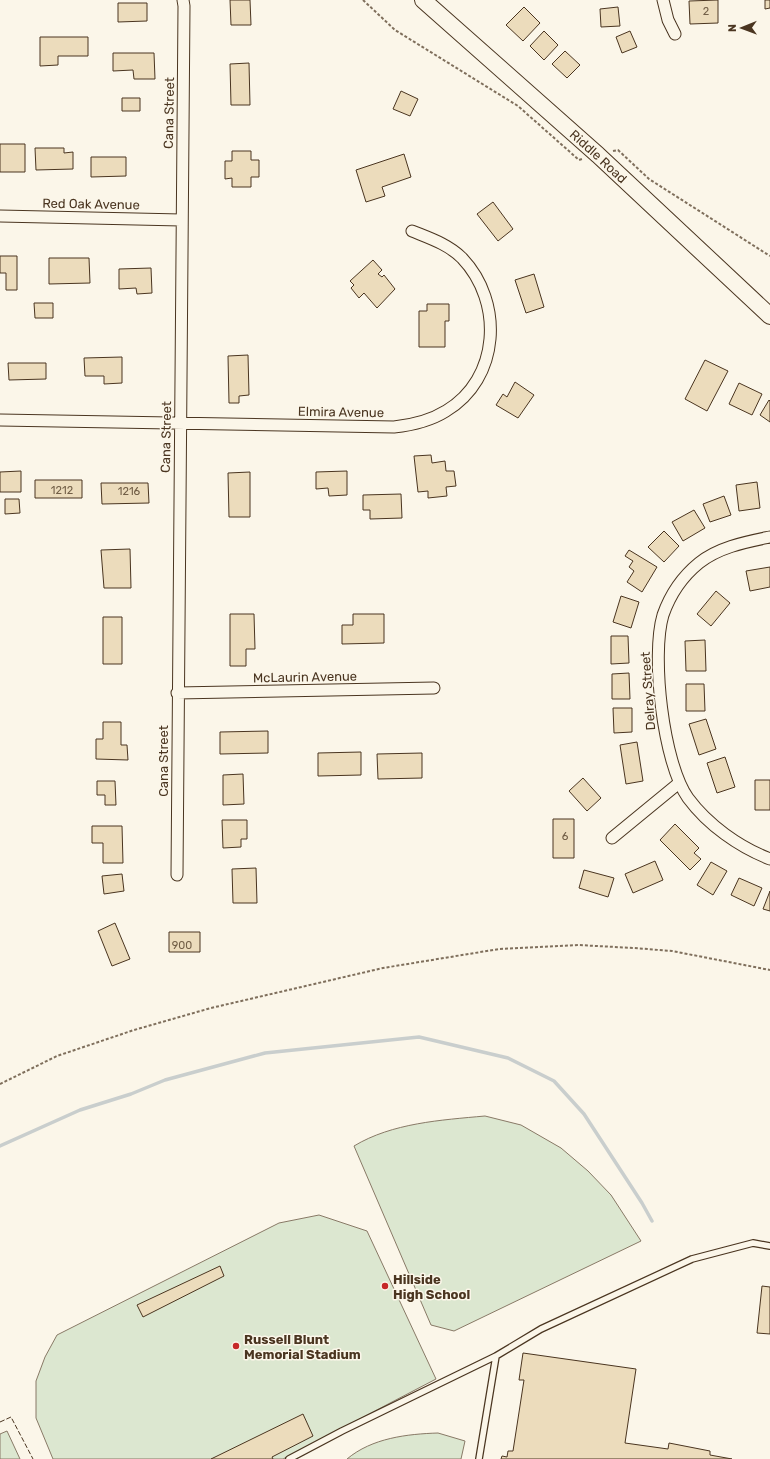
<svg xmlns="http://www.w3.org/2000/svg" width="770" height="1459" font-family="Rubik,sans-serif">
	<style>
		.green { fill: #dce7d0; stroke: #887966 }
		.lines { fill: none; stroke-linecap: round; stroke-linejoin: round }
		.stream { stroke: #c9cecd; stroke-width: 3.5 }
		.building { fill: #ecdcbc; stroke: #4a3520 }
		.lane-casing { stroke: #4a3520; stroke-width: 8 }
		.street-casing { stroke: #4a3520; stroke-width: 13 }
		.secondary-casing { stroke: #4a3520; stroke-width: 18 }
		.path { stroke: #7f6f5c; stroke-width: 2; stroke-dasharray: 3 2; stroke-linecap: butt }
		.lane { stroke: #fbf6e9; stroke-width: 5.5 }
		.street { stroke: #fbf6e9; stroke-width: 11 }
		.secondary { stroke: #fbf6e9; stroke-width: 16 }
		.fence { stroke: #4a3520; stroke-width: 1; stroke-dasharray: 5 2; stroke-linecap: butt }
		.poi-dot { fill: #c62828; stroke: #fbf6e9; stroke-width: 1.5 }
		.labels { text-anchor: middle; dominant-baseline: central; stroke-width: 3; stroke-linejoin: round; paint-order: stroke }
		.number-label { font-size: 11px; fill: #725f47 }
		.street-label { font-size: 13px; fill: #4a3520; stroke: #fbf6e9 }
		.poi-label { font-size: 13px; font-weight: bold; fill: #4a3520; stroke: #fbf6e9; text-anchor: start }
	</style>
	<rect width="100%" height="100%" fill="#fbf6e9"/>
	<path class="green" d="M485,1116L521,1125L561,1148L588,1171L611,1195L641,1241L454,1331L431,1325L354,1146C392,1123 441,1120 485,1116Z
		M319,1215L367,1231L436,1379L283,1459H53L36,1418V1381L45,1357L57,1335L279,1223Z
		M7,1431L20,1459H0V1434Z
		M438,1433L465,1441L461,1459H347C372,1438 407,1434 438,1433Z"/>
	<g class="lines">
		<path class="stream" d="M0,1146L80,1110L131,1094L165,1080L265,1053L419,1037L508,1058L554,1081L584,1114L642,1203L652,1221"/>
	</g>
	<path class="building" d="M230,0H250L251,25H231Z
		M718,0V23L690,24L689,1Z
		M765,0H770V8L765,9Z
		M118,3H147V21L118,22Z
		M524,7L540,23L523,41L506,25Z
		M618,7L620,26L601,27L600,9Z
		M544,31L558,45L544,60L530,46Z
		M630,31L637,47L622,53L616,37Z
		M40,37H88V56H58V65L40,66Z
		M565,51L580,65L567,78L552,64Z
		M113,53H154L155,79H134L133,70L113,71Z
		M249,63L250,105H231L230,64Z
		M401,91L418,99L410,116L393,109Z
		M122,98H140V111H122Z
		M0,144H25V172H0Z
		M35,148H64V153L73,152V169L36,170Z
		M232,151H251V160H259V177H251V187H232V178L225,179V161H232Z
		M404,154L411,177L382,187L385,196L366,202L356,170Z
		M91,157H126V176L91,177Z
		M493,202L513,229L498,241L477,214Z
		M0,256H17V290H6V273H0Z
		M49,258H89L90,283L49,284Z
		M373,260L382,270L378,274L382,277L384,275L395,289L377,308L364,293L359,298L351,288L354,285L350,281Z
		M151,268L152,293L137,294L136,288L119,289V269Z
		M534,274L544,307L526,313L515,280Z
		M34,303H53V318H35Z
		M427,304H449V321H445V347H419V311H427Z
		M248,355L249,395L239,396V403H229L228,356Z
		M122,357V383L104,384V376H85L84,358Z
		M705,360L728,371L707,411L685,399Z
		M8,363H46V379L9,380Z
		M515,382L534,395L518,418L496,405L503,394L507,397Z
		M739,383L762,394L752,415L729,404Z
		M769,400L770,401V422L760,415Z
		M431,455L432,463L445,461L446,471H454L456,486L446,487L447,496L428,498V491L418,492L414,456Z
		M21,471V492H0V472Z
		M347,471V495L329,496L328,488L316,489V472Z
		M250,472V517H229L228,473Z
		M35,480H82V498H35Z
		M757,482L760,508L739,511L736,485Z
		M101,483H148L149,503L102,504Z
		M401,494L402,518L370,519V510H363V495Z
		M724,496L731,515L710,522L703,504Z
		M5,499H19L20,513L5,514Z
		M694,510L705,528L683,541L672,522Z
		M664,531L679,546L664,562L648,547Z
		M130,549L131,588H104L101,550Z
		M629,550L657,567L642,592L627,582L634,571L629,567L633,561L625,556Z
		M770,567V587L750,591L746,571Z
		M716,591L730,603L711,626L697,614Z
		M621,596L639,602L631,628L613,622Z
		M230,614H254L255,649H246V666H230Z
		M353,614H384V643L342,644V625H353Z
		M103,617H122V664H103Z
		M611,636H628L629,663L611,664Z
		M705,640L706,671H686L685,641Z
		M629,673L630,699H612V674Z
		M686,684H704L705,711H686Z
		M613,708H632V732L614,733Z
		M706,719L716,749L699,755L689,724Z
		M103,722H121V745H127L128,760L96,759V739H103Z
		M268,731V753L220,754V732Z
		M637,742L643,781L626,784L620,745Z
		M361,752V775L318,776V753Z
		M422,753V778L378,779L377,754Z
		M725,757L735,787L717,793L707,763Z
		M243,774L244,804L223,805V775Z
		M583,778L601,798L587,811L569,791Z
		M755,780H770V810H755Z
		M97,781H115L116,805H105V795H97Z
		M553,819H574V858H553Z
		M222,820H247V839H241V847L223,848Z
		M675,824L699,848L694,853L701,859L690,870L660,840Z
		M92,826H122L123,863H103V843H92Z
		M655,861L663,880L633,893L625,874Z
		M711,862L727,871L713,895L697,885Z
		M256,868L257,903H233L232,869Z
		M584,870L614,878L608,897L579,888Z
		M122,874L124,891L104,894L102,876Z
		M739,878L762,888L754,906L731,895Z
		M770,891V911L763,909Z
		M115,923L130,959L112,966L98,931Z
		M169,932H200V952H169Z
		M220,1266L224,1276L143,1317L137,1305Z
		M762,1286L770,1287V1334L757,1333Z
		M523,1353L636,1369L625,1443L668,1449L669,1443L710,1451V1455L732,1459H501L502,1456L507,1457L508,1451H513L524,1380H519Z
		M303,1414L313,1436L272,1457L273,1459H211Z"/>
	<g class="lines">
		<g class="lane-casing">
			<path id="lane" d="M289,1459L342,1431L496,1356
				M479,1459L496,1356L541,1329L692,1259L753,1243L770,1246"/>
		</g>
		<g class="street-casing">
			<path id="street" d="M663,0L668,20L675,34
				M0,216L181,220
				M0,420L394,427C413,425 430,421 446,411C500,379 504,302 462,258C448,244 429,238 412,231
				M770,537C746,542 719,547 699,563C683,576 670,595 663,615C651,655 663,763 688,798C708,825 739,847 770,859
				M177,693L434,688
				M612,838L679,783
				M177,875L184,6L183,0"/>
		</g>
		<g class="secondary-casing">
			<g id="secondary">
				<path id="s1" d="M423,0L598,155L770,316"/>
			</g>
		</g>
		<path class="path" d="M363,0L395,30L518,106L579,160L582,159
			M613,151L618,150L649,179L770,256
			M0,1084L57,1056L134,1030L211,1008L383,968L499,949L578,945L634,948L672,951L770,970"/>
		<use href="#lane" class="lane"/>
		<use href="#street" class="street"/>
		<use href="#secondary" class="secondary"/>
		<path class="fence" d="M0,1422L11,1417L33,1459"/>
	</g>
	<g class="poi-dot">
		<circle cx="385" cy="1286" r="4"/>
		<circle cx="236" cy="1346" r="4"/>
	</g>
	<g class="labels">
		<g class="number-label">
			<text x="706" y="11">2</text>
			<text x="62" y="490">1212</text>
			<text x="129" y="491">1216</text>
			<text x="565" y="836">6</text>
			<text x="182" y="945">900</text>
		</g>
		<g class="street-label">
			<text transform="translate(169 113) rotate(-89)">Cana Street</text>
			<text stroke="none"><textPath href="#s1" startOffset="235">Riddle Road</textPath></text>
			<text transform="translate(91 204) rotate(1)">Red Oak Avenue</text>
			<text transform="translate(341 412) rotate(1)">Elmira Avenue</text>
			<text transform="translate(166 437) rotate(-89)">Cana Street</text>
			<text transform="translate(305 677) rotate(-1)">McLaurin Avenue</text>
			<text transform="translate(648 691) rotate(-94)">Delray Street</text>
			<text transform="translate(163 761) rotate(-90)">Cana Street</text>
		</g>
		<g class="poi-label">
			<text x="393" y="1279">Hillside<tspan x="393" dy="15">High School</tspan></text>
			<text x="244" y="1339">Russell Blunt<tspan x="244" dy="15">Memorial Stadium</tspan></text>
		</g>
	</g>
	<g transform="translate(742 28) rotate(269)" stroke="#fbf6e9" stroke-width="3" paint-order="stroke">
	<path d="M0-3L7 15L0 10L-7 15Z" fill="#4a3520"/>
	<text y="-6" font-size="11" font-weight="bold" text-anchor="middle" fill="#4a3520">N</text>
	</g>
</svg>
